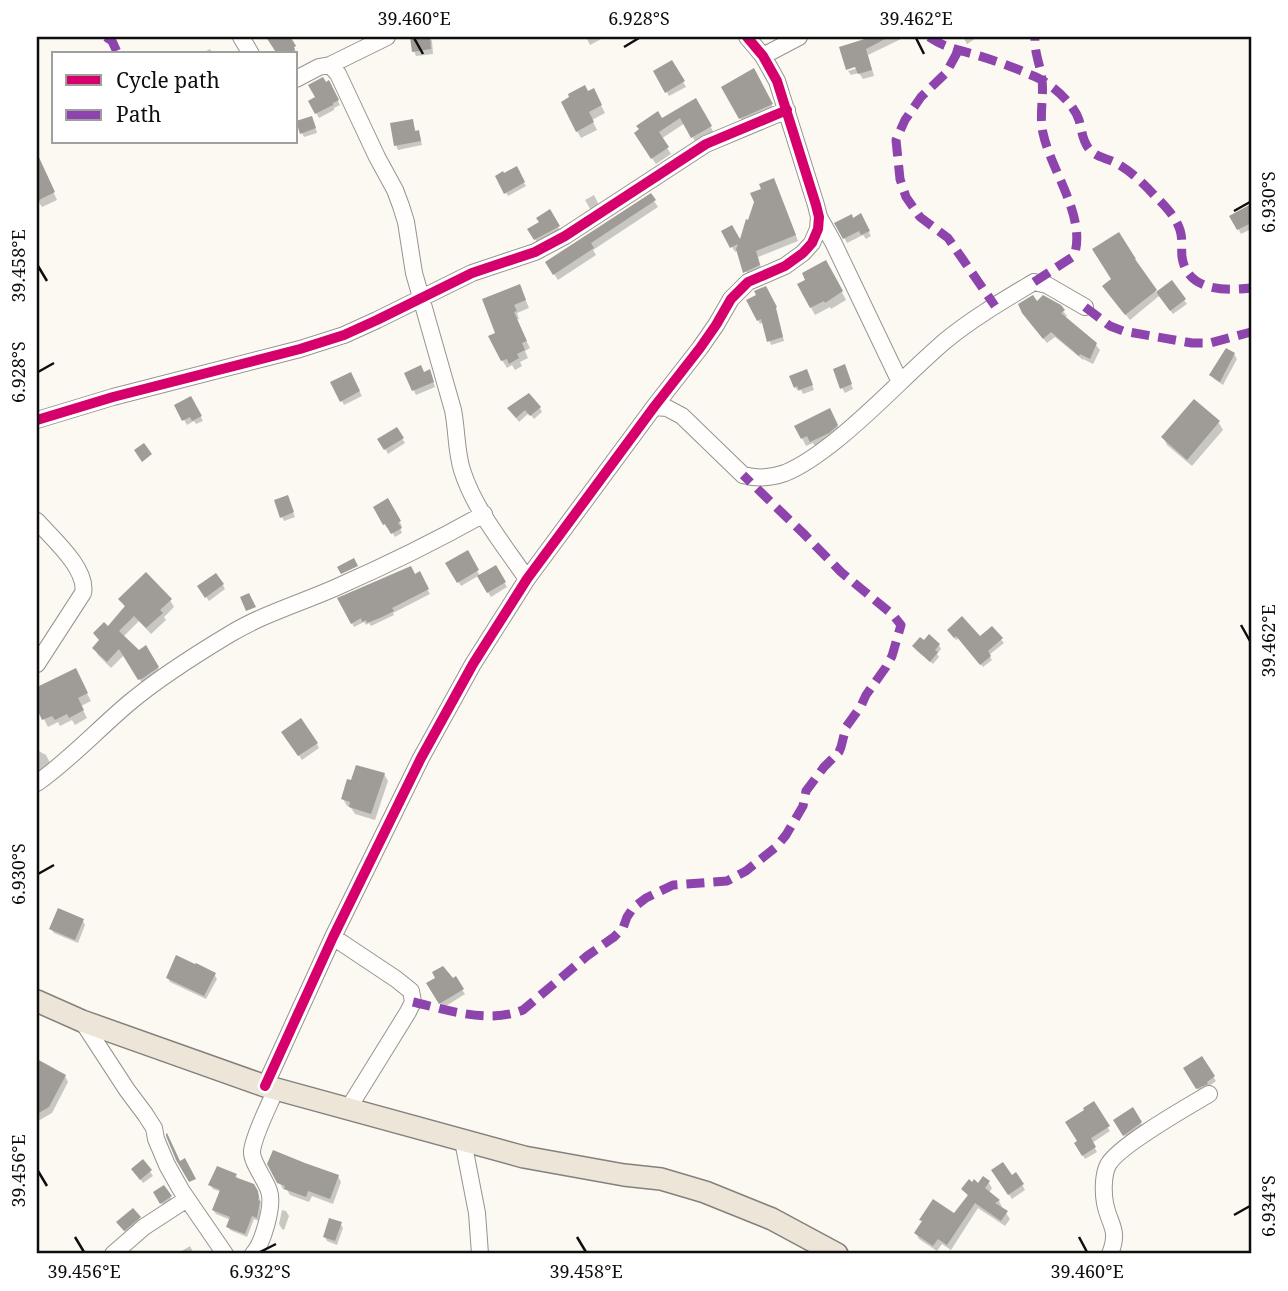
<svg xmlns="http://www.w3.org/2000/svg" width="1288" height="1291" font-family="'Noto Serif',serif">
	<style>
		.shadow { fill: #0003 }
		.building { fill: #9f9c98 }
		.lines { fill: none; stroke-linecap: round; stroke-linejoin: round }
		.minor-casing { stroke: #959491; stroke-width: 18 }
		.major-casing { stroke: #82817e; stroke-width: 24 }
		.minor { stroke: #fffefd; stroke-width: 16 }
		.major { stroke: #ede5d8; stroke-width: 21 }
		.quiet { stroke: #8e44ad; stroke-width: 9; stroke-dasharray: 18 9; stroke-linecap: butt }
		.cycleway-casing { stroke: #fff; stroke-width: 15 }
		.cycleway { stroke: #d6006c; stroke-width: 10 }
		.ticks { fill: none; stroke: #0e0e0e; stroke-width: 2.5 }
		.neatline { fill: none; stroke: #0e0e0e; stroke-width: 2.5 }
		.ticks-label { font-size: 18px; text-anchor: middle; fill: #0e0e0e }
	</style>
	<rect width="100%" height="100%" fill="#fcf9f2"/>
	<path class="shadow" d="M268,37H291L296,46L294,47L297,55L279,54Z
		M429,37L432,41L433,54L416,56L414,51L412,38Z
		M586,37H605L590,45Z
		M877,37H900L901,39L868,55L874,76L863,79L859,73L851,75L848,71L864,66L841,48Z
		M963,37H978L967,44Z
		M210,49L213,54H200Z
		M672,63L686,87L669,96L655,72Z
		M753,70L775,111L744,124L723,87Z
		M329,83L340,105L334,108V110L319,118L310,101L317,98Z
		M593,90L605,113L592,120L597,130L581,138L577,131L587,93Z
		M696,101L714,133L696,143L685,123L661,139L671,154L656,164L639,139L662,120Z
		M412,121L416,132H418L420,136L422,145L398,150L396,145Z
		M314,122L317,133L304,137L302,133Z
		M41,165L57,200L42,207L38,201L37,202V167Z
		M516,169L526,186L508,196L497,177Z
		M776,185L798,241L758,257L762,271L748,277L739,250L735,252L723,231L740,243L750,222L756,202Z
		M594,195L600,207L592,212L585,200Z
		M650,195L658,207L593,250L596,255L558,280L547,263Z
		M1248,208L1251,212V229L1241,234L1231,216Z
		M549,212L561,232L538,244L530,230L541,223Z
		M861,216L871,236L866,239L863,235L847,243L837,224Z
		M826,262L846,300L831,309L830,307L815,315L799,285Z
		M1137,266L1157,294L1171,283L1187,304L1173,314L1159,296L1130,320L1108,292Z
		M520,287L529,308L517,313L519,319L516,320L530,348L525,351L528,358L520,362L522,366L515,370L512,365L507,368L502,360L497,334Z
		M765,288L777,312L784,341L771,345L763,322L760,324L749,301Z
		M1036,303L1063,311L1067,316L1064,318L1096,345L1100,350L1093,364L1083,359V360L1055,337L1047,343L1027,319Z
		M1234,354L1237,359L1223,385L1214,379L1211,375Z
		M430,371L435,387L416,395L406,374L424,373Z
		M846,371L853,389L845,393L842,388Z
		M350,374L362,396L344,405L332,383Z
		M809,376L814,390L803,394L801,390L798,391L795,387Z
		M191,399L203,421L196,424L194,421L187,425L176,406Z
		M540,408L542,412L534,419L529,413L519,422L509,409Z
		M834,418L841,433L816,448L813,443L806,446L802,438Z
		M1219,423L1223,430L1192,466L1167,445L1163,437Z
		M396,429L405,443L388,454L380,439Z
		M387,501L402,526L400,528L402,533L395,537L389,527L387,528L375,508Z
		M289,502L295,517L284,521L282,517Z
		M467,553L480,576L495,567L507,587L491,597L478,576L461,586L448,564Z
		M419,574L430,594L393,613L394,615L371,626L369,623L366,625L364,622L354,627L340,599Z
		M223,585L225,589L209,601L199,587Z
		M120,599L170,600L174,607L164,617L166,620L151,634L139,621L123,637L139,652L145,648L162,674L144,686L124,655L111,668L98,655L94,648L100,641L95,634L108,628L126,608Z
		M992,628L1004,643L989,655L992,660L983,667L959,638L956,640L951,634L980,638Z
		M939,645L941,649L937,654L939,657L933,664L916,650L914,646Z
		M75,670L91,701L81,706L87,718L75,725L72,720L60,726L58,722L48,727L37,705V689Z
		M284,732L317,744L319,748L302,760Z
		M37,750L46,755L50,763L44,775L37,780Z
		M384,774L388,781L375,820L355,814L351,808L347,806L343,799Z
		M83,921L85,925L78,943L54,933L51,929Z
		M214,974L217,979L206,999L170,982L168,978Z
		M455,979L465,994L443,1008L428,984Z
		M1201,1058L1216,1081L1200,1093L1185,1069Z
		M37,1061L65,1076L68,1082L52,1113L38,1121Z
		M1093,1104L1110,1131L1092,1143L1097,1152L1085,1159L1076,1144Z
		M1132,1110L1144,1128L1127,1139L1115,1121Z
		M143,1161L153,1176L143,1183L136,1173Z
		M269,1164L338,1176L341,1182L333,1204L312,1196L309,1202L290,1195L287,1190L283,1189Z
		M993,1170L1011,1177L1016,1174L1025,1190L1012,1199Z
		M236,1175L238,1180L256,1190L261,1202L259,1221L254,1219L247,1237L230,1230L228,1226L231,1220L216,1214L213,1210L221,1192L213,1189L210,1185Z
		M988,1182L992,1188L989,1193L999,1201L1002,1207L1000,1208L1006,1213L1010,1219L1005,1226L978,1208L951,1250L942,1244L937,1251L919,1239L916,1233L955,1215L969,1197L963,1189Z
		M164,1188L173,1201L164,1207L155,1193Z
		M282,1210L286,1211L289,1216L284,1230L282,1229L279,1224Z
		M139,1218L142,1222L127,1234L121,1227Z
		M340,1223L343,1228L337,1245L327,1241L325,1237Z
		M190,1246L194,1254H181L180,1252Z"/>
	<path class="building" d="M266,37H290L296,46L294,47L295,50L288,54H277Z
		M410,37H430L431,49L412,52Z
		M871,37H887V38L866,49L872,70L858,74L855,67L846,70L839,47Z
		M672,60L685,81L665,93L653,71Z
		M754,68L773,104L739,119L721,87Z
		M323,77L326,82L329,80L339,100L333,103V105L315,114L308,101L315,97L308,85Z
		M585,85L588,91L594,88L602,105L589,112L594,122L576,132L561,102L569,97L568,94Z
		M696,98L712,126L691,138L680,118L659,132L669,147L651,159L634,133L639,129L636,126L658,111L662,118Z
		M312,116L316,128L300,134L296,121Z
		M413,119L415,131L419,130L421,141L394,146L390,123Z
		M37,153L55,192L37,201Z
		M517,166L525,182L504,194L495,176L503,171L504,173Z
		M774,178L796,235L756,251L760,265L743,273L736,249L738,244L730,248L721,231L732,225L740,239L746,219L748,220L754,202L750,193L761,189L759,184Z
		M651,193L656,200L591,243L594,248L553,275L545,262Z
		M1251,204V223L1237,230L1229,216Z
		M550,209L560,226L534,240L527,229L539,222L536,218Z
		M861,213L870,231L861,235L859,231L843,239L834,223L852,214L853,218Z
		M1119,232L1136,259H1135L1157,290L1125,315L1102,286L1111,279L1092,249Z
		M826,260L843,291L825,303L824,301L810,308L797,284L805,280L802,273Z
		M1172,280L1186,299L1170,311L1156,292Z
		M520,284L526,300L514,305L517,311L514,312L527,341L522,343L525,350L517,354L519,358L509,364L507,359L501,361L488,336L495,333L482,299Z
		M766,286L777,307L776,308L783,337L767,342L761,319L757,321L746,300L756,295L754,291Z
		M1033,295L1037,301L1043,295L1061,305L1065,310L1061,313L1097,343L1090,359L1080,354L1079,356L1051,332L1043,339L1022,313L1018,304Z
		M1226,348L1235,353L1220,382L1209,375Z
		M845,364L852,384L840,389L833,369Z
		M421,365L424,372L430,369L434,382L412,391L404,373Z
		M807,369L813,385L799,390L797,386L794,388L789,376Z
		M351,372L360,391L340,402L330,382Z
		M529,393L541,407L530,416L525,410L516,418L507,408Z
		M191,396L202,416L192,421L190,417L182,421L174,405Z
		M1194,399L1220,421L1187,460L1161,437Z
		M830,408L838,425L829,433L810,442L807,436L801,439L794,426Z
		M397,427L404,438L384,450L377,439Z
		M144,443L152,454L142,462L134,450Z
		M288,495L294,512L280,518L274,500Z
		M388,498L401,521L398,523L402,528L391,534L385,524L383,525L373,507Z
		M468,550L479,570L457,583L445,563Z
		M354,558L358,566L341,574L337,567Z
		M496,565L506,582L487,593L477,576Z
		M411,566L415,574L420,571L429,589L392,608L394,611L382,617L367,623L366,620L362,622L361,618L351,624L337,598Z
		M146,572L172,599L160,610L163,613L146,628L134,616L119,631L139,650L146,645L159,667L143,678L138,680L119,649L107,662L92,648L99,640L93,633L104,622L108,626L125,606L118,599Z
		M216,573L224,584L205,598L197,586Z
		M249,593L256,607L246,611L240,597Z
		M962,616L980,636L992,626L1003,638L988,651L991,656L980,665L956,636L954,638L947,630Z
		M929,634L940,644L935,650L938,652L930,662L912,646L920,637L924,640Z
		M76,668L88,693L78,698L84,710L69,718L67,714L55,720L52,716L42,720L37,709V687Z
		M301,718L318,743L298,756L281,732Z
		M356,765L385,773L371,814L349,807L350,802L341,799L347,779L351,780Z
		M58,908L84,919L75,940L49,929Z
		M176,955L195,964L196,963L216,973L204,996L166,978Z
		M443,966L453,978L456,976L464,989L439,1004L426,983L435,978L432,972Z
		M1202,1056L1215,1076L1207,1082L1208,1084L1196,1089L1183,1068Z
		M37,1059L66,1075L49,1107L37,1114Z
		M1094,1101L1110,1126L1091,1138L1096,1147L1082,1156L1074,1143L1077,1141L1065,1122L1084,1110L1083,1108Z
		M1133,1107L1142,1122L1123,1136L1113,1120Z
		M167,1133L180,1161L185,1158L196,1179L189,1182L176,1160L166,1136V1134Z
		M273,1150L305,1163L339,1175L330,1199L308,1191L306,1197L284,1189L285,1186L277,1183L267,1164Z
		M143,1159L152,1170L140,1180L131,1169Z
		M1003,1162L1012,1175L1016,1172L1024,1184L1008,1195L991,1170Z
		M217,1166L237,1174L235,1177L254,1184L258,1191L259,1197L258,1200L260,1201L257,1218L252,1216L245,1234L226,1227L230,1217L212,1210L220,1190L208,1185Z
		M983,1176L990,1181L985,1188L1000,1200L995,1203L1008,1211L1001,1221L975,1203L947,1245L938,1239L933,1246L914,1233L922,1221L919,1220L933,1199L954,1213L968,1195L961,1189L969,1179L972,1182L974,1179L978,1183Z
		M164,1185L172,1196L160,1204L153,1192Z
		M133,1208L141,1217L124,1231L116,1222Z
		M329,1218L342,1222L335,1241L323,1237Z"/>
	<g class="lines">
		<g class="minor-casing">
			<path id="minor" d="M241,37L251,54
				M763,56L799,37
				M330,65L387,37
				M296,79L319,67L330,65L338,74L377,157L395,190L401,206L406,222L414,273L453,410C457,430 456,451 462,470C474,509 504,545 527,579
				M819,217L833,242L900,382
				M654,407L667,408L682,416L743,475C757,479 771,478 785,473C805,465 823,451 839,438C876,408 909,372 945,341C973,318 1004,300 1034,282L1047,285L1085,307
				M37,420L113,397L300,349L344,335L377,320L472,273L535,252L565,236L706,144L787,110
				M37,521C52,538 88,569 83,593L37,664
				M37,783C71,759 97,730 129,703C160,677 195,655 230,634C263,614 301,603 337,587C387,565 436,541 484,514
				M333,937L396,979L411,991L413,1002L408,1012L348,1109
				M82,1021L127,1090L145,1114L154,1128L156,1139L167,1165L181,1190L225,1254
				M265,1086L333,937L421,758L473,664L527,579L654,407L700,348L716,325L731,299L748,282L785,266L803,253L812,243L818,229L819,217L816,205L777,81L763,56L747,37
				M463,1141L477,1213L480,1254
				M113,1254L144,1227L187,1199
				M253,1254C263,1243 274,1205 269,1191C266,1180 251,1162 252,1151C254,1134 269,1106 276,1089
				M1110,1254C1120,1229 1109,1225 1105,1203C1103,1192 1103,1175 1108,1165C1118,1146 1187,1107 1209,1094"/>
		</g>
		<g class="major-casing">
			<path id="major" d="M37,1001L82,1021L265,1086L524,1157L624,1175L661,1179L705,1192L772,1219L837,1254"/>
		</g>
		<use href="#minor" class="minor"/>
		<use href="#major" class="major"/>
		<path class="quiet" d="M106,37L112,41L118,54
			M929,37C946,48 955,49 973,54C990,59 1008,65 1024,72C1030,75 1038,77 1043,81C1057,89 1074,105 1079,120C1082,130 1082,141 1090,150C1096,157 1106,158 1114,162C1130,170 1143,183 1155,196C1164,205 1176,217 1180,230C1183,239 1181,248 1182,257C1187,291 1224,291 1251,288
			M958,51L946,73L921,97L905,120L896,140L900,179L906,197L920,217L948,238L995,306
			M1034,282L1074,256C1087,217 1051,171 1043,133C1039,115 1044,97 1042,79C1040,64 1034,52 1035,37
			M1085,307L1110,326L1123,331L1192,343H1210L1251,332
			M413,1002C447,1010 489,1024 523,1010L587,956L614,937L623,928L627,917L633,908L646,898L673,885L727,881L746,871L776,847L786,835L803,806L806,791L824,767L839,752L841,747L846,727L861,706L866,695L886,667L892,656L901,625L893,615L841,572L803,533L743,475"/>
		<g class="cycleway-casing">
			<path id="cycleway" d="M37,420L113,397L300,349L344,335L377,320L472,273L535,252L565,236L706,144L787,110
				M265,1086L333,937L421,758L473,664L527,579L654,407L700,348L716,325L731,299L748,282L785,266L803,253L812,243L818,229L819,217L816,205L777,81L763,56L747,37"/>
		</g>
		<use href="#cycleway" class="cycleway"/>
	</g>
	<path class="ticks" d="M414,38L423,54M916,38L924,54M624,47L639,38M1234,211L1250,202M38,266L47,281M38,372L54,363M1241,625L1250,641M38,874L54,865M38,1171L47,1186M1234,1215L1250,1206M75,1237L84,1252M577,1237L586,1252M1079,1237L1087,1252M260,1252L276,1244"/>
	<rect width="1288" height="1291" fill="none" stroke="#ffffff" stroke-width="77"/>
	<rect x="52" y="52" width="245" height="91" fill="#ffffff" stroke="#9f9f9f" stroke-width="2"/>
	<rect x="66" y="75" width="35" height="10" fill="#d6006c" stroke="#9f9f9f" stroke-width="2"/>
	<text x="116" y="88" font-size="21" fill="#0e0e0e">Cycle path</text>
	<rect x="66" y="110" width="35" height="10" fill="#8e44ad" stroke="#9f9f9f" stroke-width="2"/>
	<text x="116" y="122" font-size="21" fill="#0e0e0e">Path</text>
	<rect x="38" y="38" width="1212" height="1214" class="neatline"/>
	<g class="ticks-label">
		<text x="414" y="25">39.460°E</text>
		<text x="639" y="25">6.928°S</text>
		<text x="916" y="25">39.462°E</text>
		<text transform="translate(1269 202) rotate(-90)" y="6">6.930°S</text>
		<text transform="translate(19 266) rotate(-90)" y="6">39.458°E</text>
		<text transform="translate(19 372) rotate(-90)" y="6">6.928°S</text>
		<text transform="translate(1269 641) rotate(-90)" y="6">39.462°E</text>
		<text transform="translate(19 874) rotate(-90)" y="6">6.930°S</text>
		<text transform="translate(19 1171) rotate(-90)" y="6">39.456°E</text>
		<text transform="translate(1269 1206) rotate(-90)" y="6">6.934°S</text>
		<text x="84" y="1278">39.456°E</text>
		<text x="260" y="1278">6.932°S</text>
		<text x="586" y="1278">39.458°E</text>
		<text x="1087" y="1278">39.460°E</text>
	</g>
</svg>
